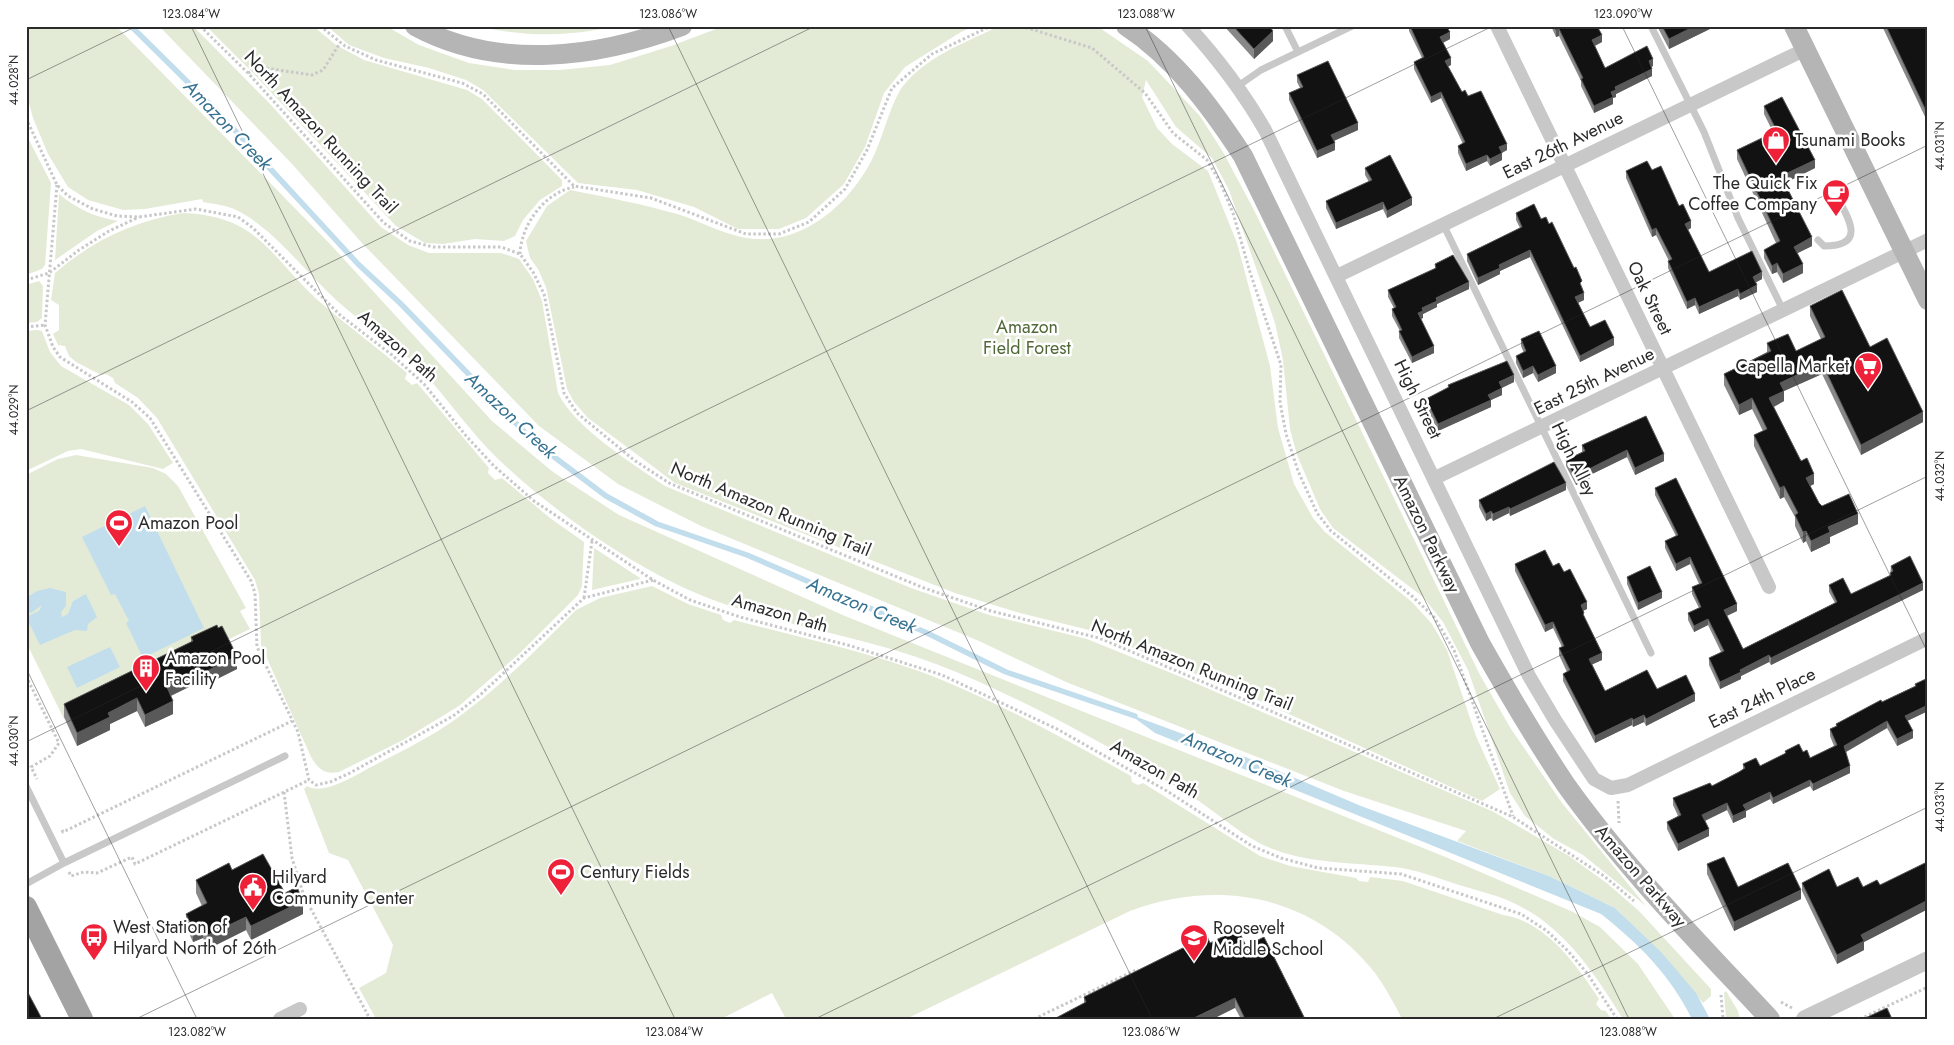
<svg xmlns="http://www.w3.org/2000/svg" width="1954" height="1045" font-family="Jost,sans-serif">
	<style>
		.green { fill: #e3ebd7 }
		.water { fill: #c2deec }
		.lines { fill: none; stroke-linecap: round; stroke-linejoin: round }
		.stream { stroke: #c2deec; stroke-width: 5.5 }
		.path { stroke: #c8c8c8; stroke-width: 3; stroke-dasharray: 2.5 2.5; stroke-linecap: butt }
		.service { stroke: #c8c8c8; stroke-width: 7 }
		.minor { stroke: #c8c8c8; stroke-width: 14 }
		.tertiary { stroke: #c8c8c8; stroke-width: 18 }
		.secondary { stroke: #b5b5b5; stroke-width: 20 }
		.primary { stroke: #a3a3a3; stroke-width: 22 }
		.wall { fill: #888 }
		.shaded-wall { fill: #595959 }
		.building { fill: #121212; stroke: #595959 }
		.ticks { fill: none; stroke: #2b2b2b; stroke-width: 1; stroke-opacity: 0.45 }
		.labels { text-anchor: middle; dominant-baseline: central; stroke-width: 5; stroke-linejoin: round; paint-order: stroke }
		.street-label { font-size: 18px; fill: #2b2b2b; stroke: #fff }
		.poi-label { font-size: 18px; fill: #2b2b2b; stroke: #fff; text-anchor: start }
		.park-label { font-size: 18px; fill: #516937; stroke: #fff }
		.water-label { font-size: 19px; font-style: italic; fill: #367291; stroke: #fff }
		.neatline { fill: none; stroke: #2b2b2b; stroke-width: 2 }
		.ticks-label { font-size: 12px; text-anchor: middle; fill: #2b2b2b }
	</style>
	<rect width="100%" height="100%" fill="#fff"/>
	<path class="green" d="M26,26H116L330,244L492,421L553,472L619,515L845,616L1448,858L1573,912L1600,927L1638,964L1675,1019H1623C1593,971 1562,923 1507,900C1492,894 1475,890 1459,885C1437,878 1416,869 1394,867C1349,862 1303,864 1261,844C1236,831 1215,811 1191,796C1114,748 1021,697 936,664C853,632 758,624 678,585C614,554 550,508 498,459C470,432 448,399 421,370C398,345 368,328 343,306C310,278 273,227 236,210C226,205 214,204 203,202L202,199L145,209L123,210L88,200L68,187L48,154L33,118L26,92Z
		M159,26H193L272,106L381,227L408,245L429,253H501L519,259L533,279L542,301L558,393C575,428 633,464 665,486L911,588L989,615L1087,639L1186,679L1494,812L1569,856L1608,884L1639,911L1711,989V996L1703,1003L1662,954L1615,908L1549,876L1457,841L1466,831L1344,791L1066,682L979,641L701,526L618,484L539,426L361,242L293,165Z
		M206,26H313L336,45L364,60L467,90L482,99L562,180V186L540,200L523,220L515,236L504,241L475,239L443,244L425,243L396,226L253,73Z
		M327,26H386L419,45L469,63L515,70H559L610,65L671,46L724,26H975L961,32L905,67L884,93L865,147L844,184L806,218L779,229H738L694,207L637,190L578,183L483,90L466,80L429,68L384,58L349,45Z
		M477,26H616C569,37 524,37 477,26Z
		M1003,26H1097L1148,61L1200,116L1223,152L1254,210L1480,675L1511,729L1562,803L1646,906L1583,855L1554,839L1525,816L1510,793L1468,670L1443,622L1423,597L1333,528L1320,509L1297,455L1290,429L1283,360L1275,323L1229,190L1212,158L1176,127L1146,80L1142,97L1157,128L1172,144L1208,171L1237,243L1270,366L1278,428L1294,484L1313,518L1325,532L1412,602L1432,624L1447,650L1476,736L1500,789L1482,801L1260,701L1093,631L1020,613L955,593L675,483L588,418L574,402L567,389L546,287L538,269L530,258L526,241L547,206L570,190C606,197 642,204 677,214C704,222 729,238 757,239C809,242 855,198 875,153C883,136 892,100 903,86C926,57 962,44 995,28Z
		M26,134L51,183L45,265L42,269L26,275Z
		M59,194C77,209 95,217 118,221L97,231L55,260Z
		M183,213C261,216 270,258 321,303C349,327 379,349 407,373L405,379L412,385L417,383L489,468L488,473L495,480L502,478L550,518L584,542L582,586L578,595L519,654L459,706L403,740L339,772C325,775 318,769 311,757L261,645L259,594L255,580L157,418L138,398L115,383L113,378L106,374L101,375L76,362L69,356L65,346L58,345L53,334L59,330V305L51,300L55,273C93,240 134,221 183,213Z
		M39,281L43,286L42,318L37,322L26,323V285Z
		M37,330L42,331L50,352L61,366L129,405L148,424L173,463L163,469L81,449L68,451L26,471V331Z
		M76,455L153,468L166,474L178,486L246,608L240,611L250,629L64,719L26,642V475L58,459Z
		M594,548L640,578V579L592,590Z
		M652,586L688,604L721,615L723,620L730,623L734,620C808,640 886,655 956,686C1016,712 1074,744 1131,776L1132,782L1138,785L1143,783L1260,856L1290,866L1356,878L1359,881L1368,882L1370,877L1403,881L1503,915C1545,921 1577,965 1599,999L1596,1004L1601,1010L1606,1011L1611,1019H1402C1394,1003 1385,987 1375,973C1314,895 1219,878 1130,911L906,1019H786L772,993L721,1019H376L359,988L386,973L393,945L348,860L329,853L304,789L307,786C323,796 356,775 371,767C394,755 419,743 441,729C491,697 535,651 576,610L600,598Z
		M1726,991L1738,1011L1740,1019H1726L1724,993Z"/>
	<path class="water" d="M145,506L204,628L143,658L126,623L129,621L115,594L111,595L82,537Z
		M50,588L66,592V606L61,612L62,617L68,614L73,601L86,594L97,617L88,624L87,631L75,630L40,645L26,617L39,611L42,605L31,613L26,612V598L37,591Z
		M110,647L120,667L77,688L67,667Z
		M1129,714L1248,758L1361,806L1549,876L1615,908L1662,953L1696,993L1710,1019H1692C1670,975 1639,944 1601,914L1155,733Z"/>
	<g class="lines">
		<path class="stream" d="M131,26L218,112L358,264L401,304L533,441L606,496L657,524L747,555L925,632L1006,672L1135,716"/>
		<path class="path" d="M200,26L248,73L384,223L410,241L433,247H501L520,254L533,272L544,294L564,393L577,413L634,460L669,483L924,588L991,611L1099,638L1257,705L1513,817L1604,876L1634,901
			M320,26L345,46L376,60L462,83L483,94L574,186L651,198L746,234H779L809,222L845,189L867,150L892,88L932,54L991,26
			M1021,26L1092,48L1145,93L1173,133L1207,160L1220,182L1233,213L1250,272L1281,365L1280,402L1286,434L1298,471L1317,513L1331,531L1413,597L1434,617L1454,650L1513,816
			M248,73L258,67L312,75L323,70L340,43
			M26,118L57,185L68,196L93,209L117,216L139,217L196,209L238,217L253,228L340,315L392,355L424,384L467,437L494,466L534,501L653,580L690,600L740,617L851,646L942,675L1057,729L1167,791L1252,846L1281,858L1318,868L1401,874L1521,914L1547,931L1568,951L1587,973L1617,1019
			M57,185L45,325L53,347L60,357L132,402L150,418L251,581L255,593L257,647L298,732L309,780L316,785L330,782L348,774L453,716L479,696L584,598L653,580
			M520,254C521,225 544,193 574,187
			M26,280L49,273L79,250L109,231L139,217
			M26,327L45,325
			M584,598L592,541
			M26,676L59,743L50,756L31,767L37,779
			M284,792L292,858L304,896L370,1019
			M1618,801L1619,823
			M62,830L63,832L292,721
			M69,872L71,876L84,872L97,873L132,857L135,864L309,780
			M1721,995L1723,1019
			M1781,1002L1792,1008
			M1034,1019L1138,969
			M1860,1019L1928,987"/>
		<path class="service" d="M1285,26L1298,52
			M1651,26L1704,132L1738,218L1783,310
			M1238,86L1261,70L1352,26
			M1443,224L1651,653
			M1818,240L1824,246C1870,246 1846,215 1834,191
			M26,786L64,863
			M26,884L64,863L285,756"/>
		<path class="minor" d="M1188,26C1219,60 1242,90 1265,130L1529,676L1555,720L1594,779L1611,788L1628,785L1928,638
			M1497,26L1769,587
			M1337,276L1806,49
			M1435,478L1928,240
			M280,1019L300,1009"/>
		<path class="tertiary" d="M1805,1019L1928,960"/>
		<path class="secondary" d="M415,26C498,71 597,58 682,26
			M1126,26C1176,59 1211,107 1243,156L1480,643C1507,691 1535,739 1566,785C1626,869 1700,944 1770,1019
			M1794,26L1928,300"/>
		<path class="primary" d="M26,907L82,1019"/>
	</g>
	<path class="wall" d="M1224,26H1269L1273,41L1254,59Z
		M1409,26H1446L1450,39L1443,43L1451,65L1448,66L1462,92L1468,96L1507,150L1502,153V160L1490,166L1487,161L1466,171L1458,153V146L1463,144L1441,98L1431,103L1414,69V62L1422,58L1409,31Z
		M1551,26H1597L1602,42L1595,46L1605,68L1653,66L1651,67L1652,76L1616,94V97L1613,98V104L1594,113L1581,86V81L1559,36L1556,37Z
		M1657,26H1716L1669,49Z
		M1882,26H1928V123Z
		M1297,75L1358,130L1334,141L1335,150L1317,158L1289,100V93L1300,88L1297,82Z
		M1764,106L1815,168L1785,183L1812,246L1797,253L1803,273L1783,283L1777,272L1772,274L1764,258V250L1776,243L1737,159V150L1773,132L1764,114Z
		M1365,168L1412,205L1387,218L1383,209L1336,229L1326,208V201L1369,182L1365,175Z
		M1652,170L1679,206L1691,228L1688,230L1709,272L1762,279L1756,282L1757,292L1740,300L1738,296L1699,314L1695,305L1687,309L1668,268V261H1669L1656,235L1652,237L1626,178V171Z
		M1516,213L1541,219L1582,288L1584,300L1578,303L1590,327L1614,345L1580,362L1530,257L1500,271V274L1478,285L1467,261V254L1520,228L1516,220Z
		M1435,264L1469,289L1437,304V307L1423,314V318L1421,319L1434,353L1412,363L1399,338V331H1400L1392,316V309L1394,308L1388,297V290L1435,269Z
		M1810,306L1870,347L1923,422L1861,455L1822,374L1784,391V401L1774,407L1801,461L1814,484L1810,486L1819,503L1822,506L1858,524L1830,537V543L1811,552L1806,541L1803,543L1795,526V517L1784,497L1780,499L1754,446V435L1763,431L1752,409L1739,415L1724,385V374L1767,352V343L1796,351L1821,339L1810,316Z
		M1521,339L1556,373L1538,382L1533,373L1523,378L1516,363V356L1524,353L1521,346Z
		M1514,382L1502,388V395L1491,400V407L1438,431L1426,406V399L1448,388V385Z
		M1646,416L1664,461L1635,475L1627,457L1590,475V478L1576,485L1566,466V460L1582,452V445Z
		M1655,488L1737,611L1727,616L1743,649L1835,603L1829,592V585L1851,594L1890,576L1891,566L1923,590L1771,665L1769,662L1741,676V679L1720,689L1709,665V658L1721,652L1708,625L1694,632L1688,620V613L1699,608L1692,594V587L1699,584L1690,564L1676,571L1665,548V541L1676,536L1655,495Z
		M1566,490L1510,516L1509,513L1493,521L1491,518L1486,521L1479,507V500Z
		M1515,564L1553,566L1564,572L1587,609L1583,610L1584,618L1602,660L1592,664L1605,691L1657,689L1695,701L1646,726L1644,722L1633,727L1632,725L1595,743L1563,681V674L1567,672L1559,655V648L1562,647L1553,628L1545,632L1515,571Z
		M1627,577L1662,598L1638,610L1627,584Z
		M191,637L237,669L201,687L199,682L171,696L173,714L145,727L137,711L110,724V730L77,746L64,717V704L191,642Z
		M1915,684L1928,711L1907,721L1913,738L1897,746L1887,728L1846,752L1850,773L1813,791L1810,786L1773,804L1770,799L1746,811V817L1733,823L1727,810L1705,821L1709,836L1678,851L1667,829V822L1678,816L1673,805V798L1712,786L1739,772L1743,770V764L1760,766L1785,754V751L1803,752L1810,758L1834,746L1830,736V729L1836,726V724L1915,686Z
		M1707,864L1738,887L1801,899L1734,931L1707,874Z
		M1928,864V909L1864,942V950L1837,964L1802,891V883L1837,887H1863L1880,885Z
		M232,870L285,893L303,914L251,940L246,930L208,949L203,938L193,942L186,927V914L202,906L196,893V880Z
		M1210,943L1246,946L1305,1019H1241L1235,1008L1084,1004V997Z"/>
	<path class="shaded-wall" d="M1695,26H1716L1669,49V39Z
		M1559,29V36L1556,37V30Z
		M1273,31V41L1254,59V49Z
		M1450,32V39L1440,44V37Z
		M1602,35V42L1592,47V40Z
		M1451,58V65L1445,68V61Z
		M1653,59V66L1649,68V61Z
		M1652,69V76L1616,94V97L1613,98V104L1594,113V106L1611,92L1615,87Z
		M1441,92V98L1431,103V97Z
		M1358,123V130L1331,142V135Z
		M1335,143V150L1317,158V151Z
		M1507,144V150L1499,154V147Z
		M1502,153V160L1490,166V159Z
		M1487,155V161L1466,171V164Z
		M1815,160V168L1781,185V176Z
		M1412,198V205L1387,218V211Z
		M1383,202V209L1336,229V223Z
		M1691,221V228L1685,231V224Z
		M1656,228V235L1652,237V230Z
		M1812,237V246L1794,255V247Z
		M1530,250V257L1500,271V274L1478,285V278L1499,265Z
		M1777,263V272L1772,274V266Z
		M1803,264V273L1783,283V274Z
		M1762,272V279L1753,284V277Z
		M1469,282V289L1437,304V307L1423,314V318L1418,320V313L1422,308L1436,298Z
		M1757,285V292L1740,300V294Z
		M1738,289V296L1699,314V307Z
		M1584,293V300L1575,304V297Z
		M1695,298V305L1687,309V302Z
		M1614,338V345L1580,362V356Z
		M1434,346V353L1412,363V357Z
		M1822,363V374L1784,391V401L1769,409V398L1780,383Z
		M1533,366V373L1523,378V371Z
		M1556,366V373L1538,382V375Z
		M1514,375V382L1499,389V382Z
		M1502,388V395L1491,400V407L1438,431V424L1488,395Z
		M1752,398V409L1739,415V405Z
		M1923,412V422L1861,455V445Z
		M1627,450V457L1590,475V478L1576,485V479L1589,469Z
		M1664,454V461L1635,475V468Z
		M1814,474V484L1806,488V478Z
		M1566,483V490L1510,516V509Z
		M1784,486V497L1780,499V488Z
		M1509,507V513L1493,521V514Z
		M1491,511V518L1486,521V514Z
		M1858,514V524L1830,537V543L1811,552V541L1828,527Z
		M1806,531V541L1803,543V532Z
		M1690,557V564L1676,571V564Z
		M1923,583V590L1771,665V658Z
		M1662,592V598L1638,610V603Z
		M1587,602V609L1581,612V605Z
		M1737,604V611L1724,617V610Z
		M1708,619V625L1694,632V626Z
		M1553,622V628L1545,632V625Z
		M1602,653V660L1589,666V659Z
		M1769,655V662L1741,676V679L1720,689V682L1740,670Z
		M237,656V669L201,687V674Z
		M199,669V682L166,698V685Z
		M1695,694V701L1646,726V719Z
		M137,698V711L110,724V730L77,746V733L108,713Z
		M173,701V714L145,727V715Z
		M1928,705V711L1905,722V716Z
		M1644,715V722L1633,727V720Z
		M1632,718V725L1595,743V736Z
		M1887,721V728L1844,753V746Z
		M1913,731V738L1897,746V739Z
		M1850,766V773L1813,791V784Z
		M1810,780V786L1773,804V798Z
		M1770,792V799L1746,811V817L1733,823V816L1743,805Z
		M1727,803V810L1702,822V815Z
		M1709,829V836L1678,851V844Z
		M1801,890V899L1734,931V922Z
		M1928,900V909L1864,942V950L1837,964V955L1861,935Z
		M303,901V914L251,940V926Z
		M246,917V930L208,949V935Z
		M203,924V938L193,942V929Z
		M1235,998V1008L1213,1019H1192Z"/>
	<path class="building" d="M1233,26H1269L1273,31L1254,49Z
		M1410,26H1446L1450,32L1440,37L1451,58L1445,61L1462,92L1465,90L1468,96L1481,91L1507,144L1499,147L1502,153L1490,159L1487,155L1466,164L1458,146L1465,142L1441,92L1431,97L1414,62L1424,57Z
		M1554,26H1597L1602,35L1592,40L1605,68L1647,46L1653,59L1649,61L1652,69L1615,87L1616,90L1611,92L1613,97L1594,106L1581,79L1583,78L1559,29L1556,30Z
		M1662,26H1695L1669,39Z
		M1886,26H1928V115Z
		M1328,61L1358,123L1331,135L1335,143L1317,151L1289,93L1303,87L1297,75Z
		M1782,97L1815,160L1781,176L1812,237L1794,247L1803,264L1783,274L1777,263L1772,266L1764,250L1780,241L1737,150L1777,131L1764,106Z
		M1390,155L1412,198L1387,211L1383,202L1336,223L1326,201L1372,180L1365,168Z
		M1647,161L1652,170L1661,166L1679,206L1683,204L1691,221L1685,224L1709,272L1752,251L1762,272L1753,277L1757,285L1740,294L1738,289L1699,307L1695,298L1687,302L1668,261L1672,259L1656,228L1652,230L1626,171Z
		M1534,204L1541,219L1546,217L1549,224L1552,222L1574,268L1576,267L1582,281L1580,283L1584,293L1575,297L1590,327L1605,320L1614,338L1580,356L1530,250L1499,265L1500,268L1478,278L1467,254L1522,227L1516,213Z
		M1453,255L1469,282L1436,298L1437,301L1422,308L1423,311L1418,313L1434,346L1412,357L1399,331L1402,330L1392,309L1396,307L1388,290L1436,268L1435,264Z
		M1842,290L1870,347L1887,338L1923,412L1861,445L1822,363L1780,383L1784,391L1769,398L1801,461L1807,458L1814,474L1806,478L1819,503L1822,506L1849,494L1858,514L1828,527L1830,532L1811,541L1806,531L1803,532L1795,515L1798,513L1784,486L1780,488L1754,435L1767,429L1752,398L1739,405L1724,374L1771,351L1767,343L1788,334L1796,351L1825,337L1810,306Z
		M1539,331L1556,366L1538,375L1533,366L1523,371L1516,356L1526,351L1521,339Z
		M1507,361L1514,375L1499,382L1502,388L1488,395L1491,400L1438,424L1426,399L1449,387L1448,385Z
		M1646,416L1664,454L1635,468L1627,450L1589,469L1590,472L1576,479L1566,460L1585,451L1582,445Z
		M1554,462L1566,483L1510,509L1509,507L1493,514L1491,511L1486,514L1479,500Z
		M1676,478L1737,604L1724,610L1743,649L1837,602L1829,585L1843,578L1851,594L1891,575L1890,573L1893,571L1891,566L1910,556L1923,583L1771,658L1769,655L1740,670L1741,672L1720,682L1709,658L1724,651L1708,619L1694,626L1688,613L1701,607L1692,587L1702,583L1690,557L1676,564L1665,541L1678,535L1655,488Z
		M1545,550L1553,566L1559,563L1564,572L1570,569L1587,602L1581,605L1584,613L1583,614L1602,653L1589,659L1605,691L1647,670L1657,689L1686,675L1695,694L1646,719L1644,715L1633,720L1632,718L1595,736L1563,674L1570,670L1559,648L1564,646L1553,622L1545,625L1515,564Z
		M1650,566L1662,592L1638,603L1627,577Z
		M217,625L218,628L222,626L237,656L201,674L199,669L166,685L173,701L145,715L137,698L108,713L110,717L77,733L64,704L193,641L191,637Z
		M1928,678V705L1905,716L1913,731L1897,739L1887,721L1844,746L1850,766L1813,784L1810,780L1773,798L1770,792L1743,805L1746,810L1733,816L1727,803L1702,815L1709,829L1678,844L1667,822L1681,815L1673,798L1710,783L1712,786L1739,772L1745,768L1743,764L1756,758L1760,766L1786,753L1785,751L1799,744L1803,752L1807,750L1810,758L1837,745L1830,729L1837,726L1836,724L1881,700L1882,702L1916,686L1915,684Z
		M263,854L285,893L297,887L303,901L251,926L246,917L208,935L203,924L193,929L186,914L207,903L196,880L229,863L232,870Z
		M1724,857L1738,887L1788,863L1801,890L1734,922L1707,864Z
		M1927,862L1928,864V900L1861,935L1864,941L1837,955L1802,883L1829,869L1837,887L1858,877L1863,887L1877,880L1880,885Z
		M1238,929L1246,946L1264,937L1305,1019H1245L1235,998L1192,1019H1054L1086,1002L1084,997L1207,936L1210,943Z
		M26,989L42,1019H26Z
		M1887,1008L1892,1019H1863Z"/>
	<path class="ticks" d="M191,26L675,1019M668,26L1152,1019M1145,26L1629,1019M1622,26L1928,653M26,80L137,26M26,411L815,26M26,668L197,1019M26,742L1493,26M136,1019L1928,145M815,1019L1928,476M1493,1019L1928,807"/>
	<defs>
		<g id="shop-pin" transform="scale(1.4375)"><path d="M0 17L-7.5 6A9.5 9.5 0 1 1 7.5 6Z" fill="#ef2139" stroke="#fff"/><path d="M-5-2.5h2.3a2.7 3.5 0 0 1 5.4 0H5L5.5 6h-11ZM-1.5-2.5h3a1.5 2.3 0 0 0-3 0Z" fill="#fff"/></g>
		<g id="cafe-pin" transform="scale(1.4375)"><path d="M0 17L-7.5 6A9.5 9.5 0 1 1 7.5 6Z" fill="#ef2139" stroke="#fff"/><path d="M-5.5-4.5H6V0H3Q3 3.5 0 3.5H-2.5Q-5.5 3.5-5.5 0ZM3-3.2v2h1.7v-2ZM-6 4.5H4V6H-6Z" fill="#fff"/></g>
		<g id="supermarket-pin" transform="scale(1.4375)"><path d="M0 17L-7.5 6A9.5 9.5 0 1 1 7.5 6Z" fill="#ef2139" stroke="#fff"/><path d="M-6-5.5h2.5l.6 2H6L4.5 2H-2.5L-4.4-4H-6ZM-1.5 3.2a1.3 1.3 0 1 0 .1 0ZM3 3.2a1.3 1.3 0 1 0 .1 0Z" fill="#fff"/></g>
		<g id="stadium-pin" transform="scale(1.4375)"><path d="M0 17L-7.5 6A9.5 9.5 0 1 1 7.5 6Z" fill="#ef2139" stroke="#fff"/><path d="M0-5a6.5 5 0 1 0 0 10a6.5 5 0 1 0 0-10ZM-3.5-1.8h7v3.6h-7Z" fill="#fff"/></g>
		<g id="building-pin" transform="scale(1.4375)"><path d="M0 17L-7.5 6A9.5 9.5 0 1 1 7.5 6Z" fill="#ef2139" stroke="#fff"/><path d="M-4-6H4V6H1V3H-1V6H-4ZM-2.5-4.3h1.7v1.8h-1.7ZM.8-4.3h1.7v1.8H.8ZM-2.5-1h1.7V.8h-1.7ZM.8-1h1.7V.8H.8Z" fill="#fff"/></g>
		<g id="civic-pin" transform="scale(1.4375)"><path d="M0 17L-7.5 6A9.5 9.5 0 1 1 7.5 6Z" fill="#ef2139" stroke="#fff"/><path d="M-.6-6.5H3V-4.5H.6V-3L4-1V1h2V6H-6V1h2V-1L-.6-3ZM-1.2 2.5V6h2.4V2.5Z" fill="#fff"/></g>
		<g id="bus-pin" transform="scale(1.4375)"><path d="M0 17L-7.5 6A9.5 9.5 0 1 1 7.5 6Z" fill="#ef2139" stroke="#fff"/><path d="M-5-6H5V4H4V6H2V4H-2V6H-4V4H-5ZM-3.5-4V0h7V-4ZM-3.5 1.2v1.5H-2V1.2ZM2 1.2v1.5H3.5V1.2Z" fill="#fff"/></g>
		<g id="school-pin" transform="scale(1.4375)"><path d="M0 17L-7.5 6A9.5 9.5 0 1 1 7.5 6Z" fill="#ef2139" stroke="#fff"/><path d="M0-5L7-2L0 1L-7-2ZM-4 1L0 2.5L4 1V4Q0 6-4 4Z" fill="#fff"/></g>
	</defs>
	<g fill-rule="evenodd">
		<use href="#shop-pin" x="1776" y="140"/>
		<use href="#cafe-pin" x="1836" y="193"/>
		<use href="#supermarket-pin" x="1868" y="366"/>
		<use href="#stadium-pin" x="119" y="523"/>
		<use href="#building-pin" x="146" y="668"/>
		<use href="#stadium-pin" x="561" y="872"/>
		<use href="#civic-pin" x="253" y="887"/>
		<use href="#bus-pin" x="94" y="937"/>
		<use href="#school-pin" x="1194" y="938"/>
	</g>
	<g class="labels">
		<g class="street-label">
			<text transform="translate(321 132) rotate(47)">North Amazon Running Trail</text>
			<text transform="translate(1563 145) rotate(-26)">East 26th Avenue</text>
			<text transform="translate(1650 298) rotate(64)">Oak Street</text>
			<text transform="translate(398 346) rotate(41)">Amazon Path</text>
			<text transform="translate(1594 381) rotate(-26)">East 25th Avenue</text>
			<text transform="translate(1418 399) rotate(64)">High Street</text>
			<text transform="translate(1574 459) rotate(64)">High Alley</text>
			<text transform="translate(771 509) rotate(23)">North Amazon Running Trail</text>
			<text transform="translate(1427 534) rotate(64)">Amazon Parkway</text>
			<text transform="translate(780 613) rotate(16)">Amazon Path</text>
			<text transform="translate(1192 665) rotate(22)">North Amazon Running Trail</text>
			<text transform="translate(1762 698) rotate(-26)">East 24th Place</text>
			<text transform="translate(1155 769) rotate(30)">Amazon Path</text>
			<text transform="translate(1641 876) rotate(49)">Amazon Parkway</text>
		</g>
		<g class="poi-label">
			<text x="1795" y="140">Tsunami Books</text>
			<text x="1817" y="183" text-anchor="end">The Quick Fix<tspan x="1817" dy="21">Coffee Company</tspan></text>
			<text x="1849" y="366" text-anchor="end">Capella Market</text>
			<text x="138" y="523">Amazon Pool</text>
			<text x="165" y="658">Amazon Pool<tspan x="165" dy="21">Facility</tspan></text>
			<text x="580" y="872">Century Fields</text>
			<text x="272" y="877">Hilyard<tspan x="272" dy="21">Community Center</tspan></text>
			<text x="113" y="927">West Station of<tspan x="113" dy="21">Hilyard North of 26th</tspan></text>
			<text x="1213" y="928">Roosevelt<tspan x="1213" dy="21">Middle School</tspan></text>
		</g>
		<g class="park-label">
			<text x="1027" y="327">Amazon<tspan x="1027" dy="21">Field Forest</tspan></text>
		</g>
		<g class="water-label">
			<text transform="translate(228 125) rotate(46)">Amazon Creek</text>
			<text transform="translate(511 415) rotate(43)">Amazon Creek</text>
			<text transform="translate(862 605) rotate(23)">Amazon Creek</text>
			<text transform="translate(1237 759) rotate(23)">Amazon Creek</text>
		</g>
	</g>
	<rect width="1954" height="1045" fill="none" stroke="#ffffff" stroke-width="55"/>
	<rect x="28" y="28" width="1898" height="990" class="neatline"/>
	<g class="ticks-label">
		<text x="191" y="18">123.084°W</text>
		<text x="668" y="18">123.086°W</text>
		<text x="1146" y="18">123.088°W</text>
		<text x="1623" y="18">123.090°W</text>
		<text transform="translate(14 80) rotate(-90)" y="4">44.028°N</text>
		<text transform="translate(1940 146) rotate(-90)" y="4">44.031°N</text>
		<text transform="translate(14 410) rotate(-90)" y="4">44.029°N</text>
		<text transform="translate(1940 476) rotate(-90)" y="4">44.032°N</text>
		<text transform="translate(14 741) rotate(-90)" y="4">44.030°N</text>
		<text transform="translate(1940 807) rotate(-90)" y="4">44.033°N</text>
		<text x="197" y="1036">123.082°W</text>
		<text x="674" y="1036">123.084°W</text>
		<text x="1151" y="1036">123.086°W</text>
		<text x="1628" y="1036">123.088°W</text>
	</g>
</svg>
